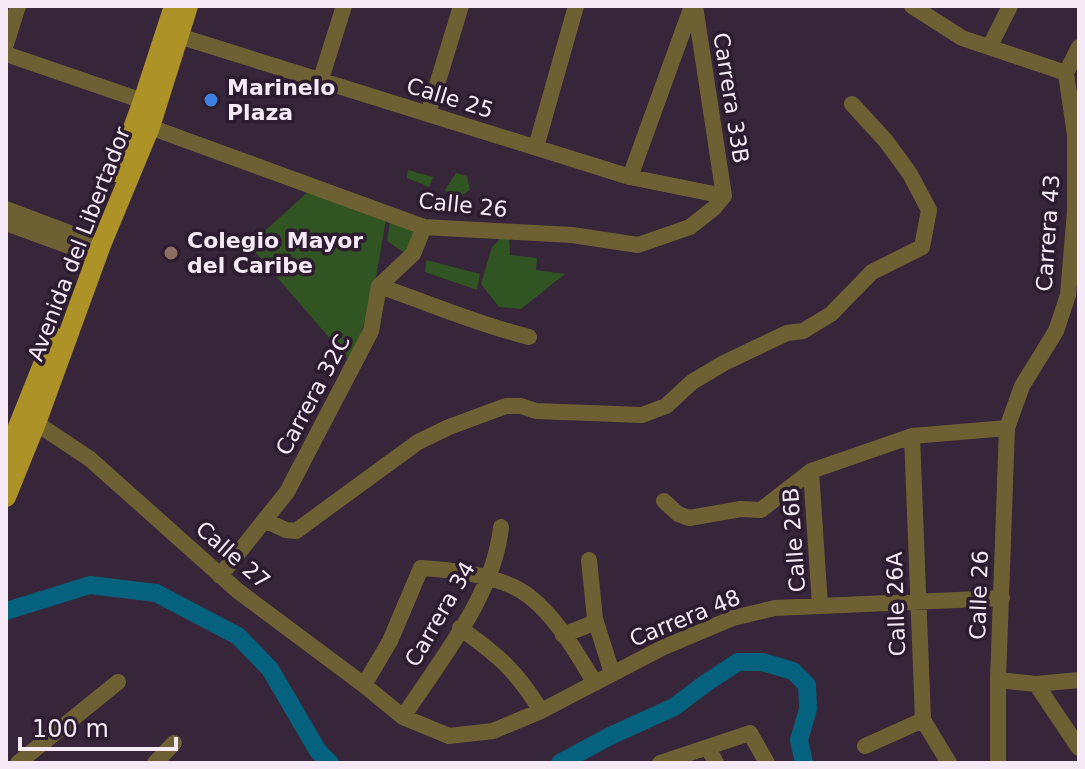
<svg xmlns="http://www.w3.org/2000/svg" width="1085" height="769" font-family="'DejaVu Sans',sans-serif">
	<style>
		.green { fill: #315423 }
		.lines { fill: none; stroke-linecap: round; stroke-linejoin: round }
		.river { stroke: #05627e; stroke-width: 18 }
		.minor { stroke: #6d6133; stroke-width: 16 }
		.major { stroke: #ad9327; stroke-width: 20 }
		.shop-dot { fill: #3f7fe0; stroke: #2d1c2f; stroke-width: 3 }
		.education-dot { fill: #8d6e63; stroke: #2d1c2f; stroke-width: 3 }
		.labels { text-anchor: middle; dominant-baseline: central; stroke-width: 7; stroke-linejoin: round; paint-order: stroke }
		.poi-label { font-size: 22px; font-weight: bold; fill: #f5e9f6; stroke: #2d1c2f; text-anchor: start }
		.street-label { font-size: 22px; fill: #f5e9f6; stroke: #2d1c2f }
	</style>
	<rect width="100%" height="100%" fill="#372539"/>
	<path class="green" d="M408,170L433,177L429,187L407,178Z
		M456,173L467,176L470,190L454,200L445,190Z
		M310,190L386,219L374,289L352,364L249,245Z
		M390,222L418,230L408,255L387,241Z
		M501,238H509L510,255L537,258L536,270L565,274L521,309L499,307L481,284L492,247Z
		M426,260L480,274L477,290L425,272Z"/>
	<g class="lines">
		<path class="river" d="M6,611L90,585L156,593L238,636L270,669L318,751L330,763
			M560,763L610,736L674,707L706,683L738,662H762L783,668L793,671L807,685L808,709L799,740L804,763"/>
		<path class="minor" d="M695,6L724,196
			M912,6L962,38L1066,73
			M169,33L630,177L724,196
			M6,44L18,6
			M990,46L1010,6
			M6,54L143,101
			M320,82L344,6
			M428,114L461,6
			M150,127L424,227L572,235L638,245L690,227L714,208L724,196
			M536,147L576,6
			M630,177L692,6
			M6,209L101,245
			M6,223L88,253L98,254
			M379,286C429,303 477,324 529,337
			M36,423L90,459L238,591L364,685L403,717L449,736L493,731L541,711L662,648L733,618L775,608L1002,598
			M912,436L923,720L949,763
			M811,471L820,605
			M664,501L678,514L689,518L741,509L761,510L811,471L912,436L1007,428
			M266,521L286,530L296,531L418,442L449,427L506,406H521L536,411L642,415L666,406L692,382L724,363L787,333L803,331L831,314L872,272L922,247L929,210L910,174L886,141L852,104
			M589,560L595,619L612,673
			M220,576L287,492L371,331L379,286L413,254L424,227
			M460,628C499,656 516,670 541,711
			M563,635L596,622
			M998,680L1036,684L1079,680
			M1036,684L1079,748
			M364,685L390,641L421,568C453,570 505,576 530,597C558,619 576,653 595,683
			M403,717C440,660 494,596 501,527
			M865,746L923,720
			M708,748L716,763
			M18,763L118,682
			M155,763L174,743
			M660,763L750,733L767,763
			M998,763V680L1007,428L1022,386L1056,331L1068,295L1075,211V135L1066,73L1079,47"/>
		<path class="major" d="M117,172L143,101L174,6
			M6,457L54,337
			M6,497L36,423L101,245L150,127L188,6"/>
	</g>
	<circle class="shop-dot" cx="211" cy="100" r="8"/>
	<circle class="education-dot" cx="171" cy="253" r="8"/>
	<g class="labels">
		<g class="poi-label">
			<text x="227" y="87">Marinelo<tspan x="227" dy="25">Plaza</tspan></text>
			<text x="187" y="240">Colegio Mayor<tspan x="187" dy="25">del Caribe</tspan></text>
		</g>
		<g class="street-label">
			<text transform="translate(450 98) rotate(17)">Calle 25</text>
			<text transform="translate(731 98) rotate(81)">Carrera 33B</text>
			<text transform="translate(463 205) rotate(6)">Calle 26</text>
			<text transform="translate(1048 233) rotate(-86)">Carrera 43</text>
			<text transform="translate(79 244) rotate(-69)">Avenida del Libertador</text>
			<text transform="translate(313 395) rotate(-62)">Carrera 32C</text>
			<text transform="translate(794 540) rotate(-94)">Calle 26B</text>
			<text transform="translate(233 555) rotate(41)">Calle 27</text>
			<text transform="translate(979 595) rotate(-88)">Calle 26</text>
			<text transform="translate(896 604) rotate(-92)">Calle 26A</text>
			<text transform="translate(440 614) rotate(-60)">Carrera 34</text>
			<text transform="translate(685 618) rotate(-22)">Carrera 48</text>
		</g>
	</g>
	<rect width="1085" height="769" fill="none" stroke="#f5e9f6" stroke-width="16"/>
	<path d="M20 737v12h156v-12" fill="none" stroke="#f5e9f6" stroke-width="4"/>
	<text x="32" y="737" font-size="24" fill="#f5e9f6" stroke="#2d1c2f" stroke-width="6" paint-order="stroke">100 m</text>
</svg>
